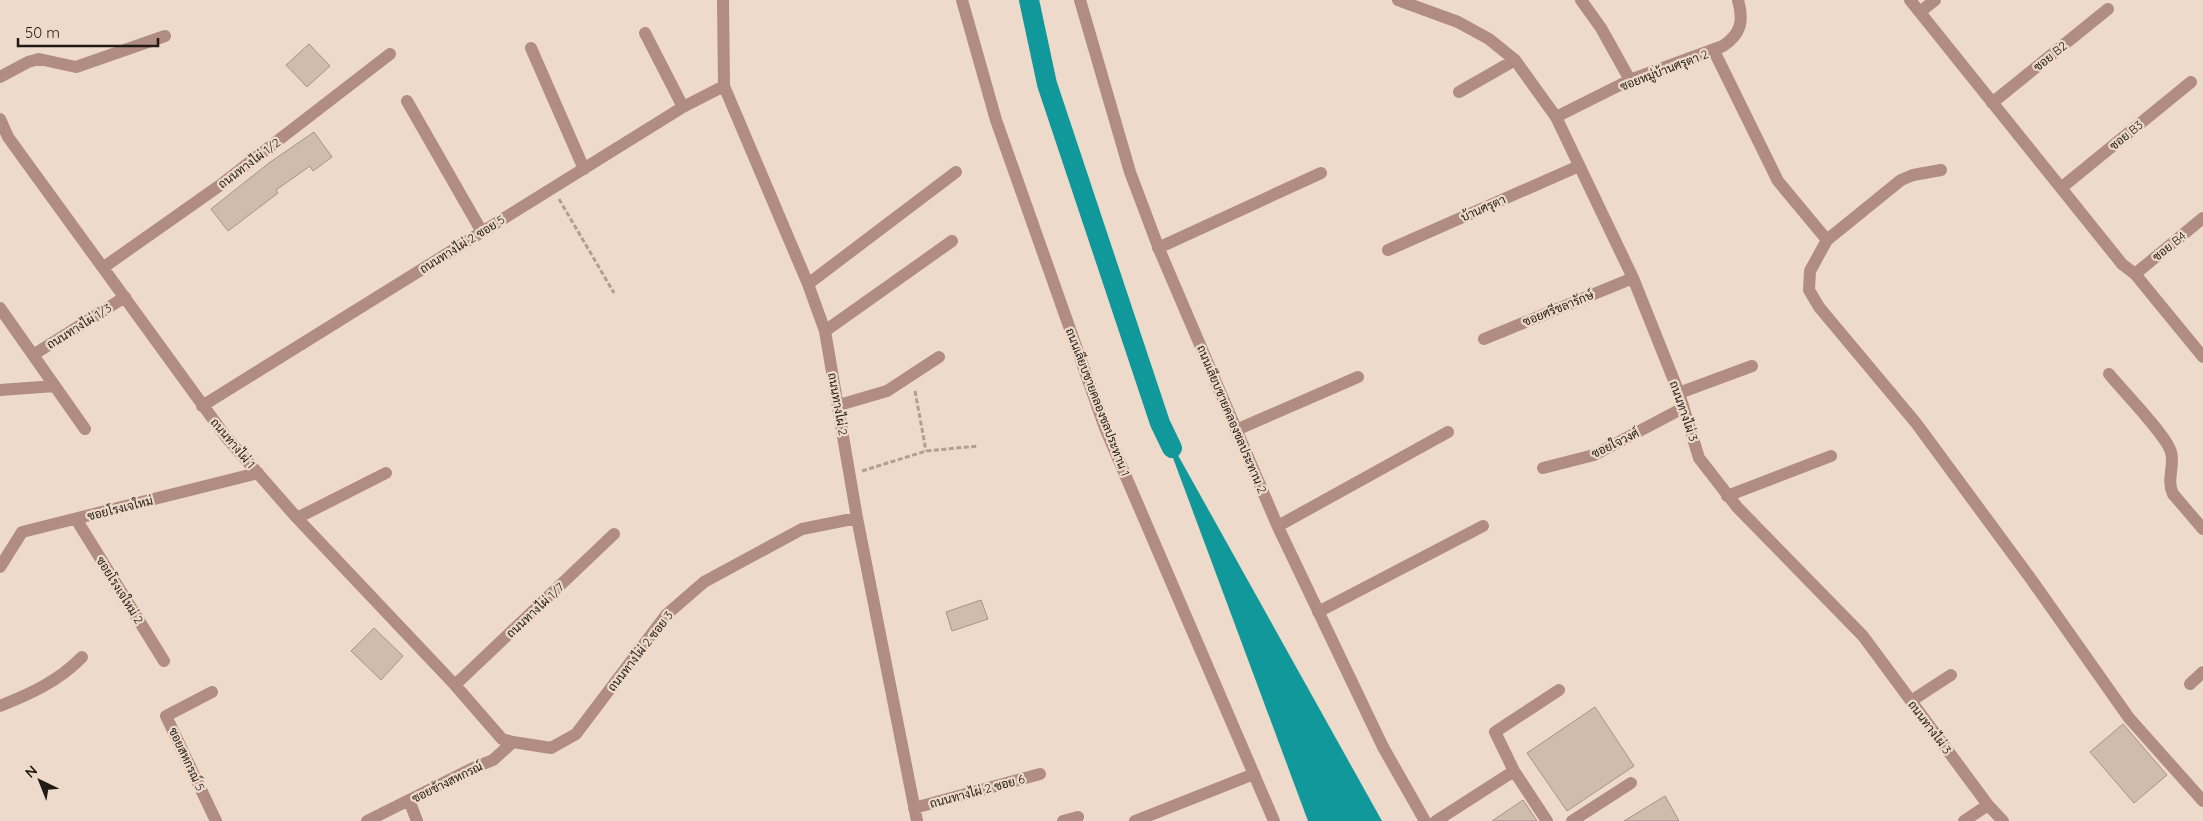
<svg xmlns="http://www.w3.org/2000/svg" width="2203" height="821" font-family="Quicksand,Sarabun,sans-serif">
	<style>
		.water { fill: #11989b }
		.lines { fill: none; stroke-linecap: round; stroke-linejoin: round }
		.canal { stroke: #11989b; stroke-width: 20 }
		.building { fill: #d0bcad; stroke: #a69384 }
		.path { stroke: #b0a093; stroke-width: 3; stroke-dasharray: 5 2.5; stroke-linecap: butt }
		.street { stroke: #b08c82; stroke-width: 12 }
		.labels { text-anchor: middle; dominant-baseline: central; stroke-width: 4.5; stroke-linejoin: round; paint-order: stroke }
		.street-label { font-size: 12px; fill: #221b15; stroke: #eedaca }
	</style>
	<rect width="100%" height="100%" fill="#eedaca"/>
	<path class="water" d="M1160,423L1382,821H1308Z"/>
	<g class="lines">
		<path class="canal" d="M1029,0L1047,84L1160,423L1172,448"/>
	</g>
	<path class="building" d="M309,44L330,66L307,87L286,65Z
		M314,132L332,157L313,171L310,166L276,190L278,193L228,231L211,209L269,163Z
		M981,600L988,619L952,631L946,612Z
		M374,628L403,656L381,680L351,651Z
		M1595,707L1634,766L1567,811L1527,753Z
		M2123,724L2167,775L2134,803L2090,752Z
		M1665,796L1679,821H1624Z
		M1523,800L1537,821H1492Z"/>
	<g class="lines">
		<path class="path" d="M559,199L614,293
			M915,391L926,451
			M862,471L926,451L978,446"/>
		<path class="street" d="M723,0L724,86L808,284L825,331L857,518L917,821
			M962,0L996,120L1105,428L1274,821
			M1080,0L1130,172L1159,249L1278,527L1383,747L1425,821
			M1398,0L1458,22L1489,39L1515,60L1556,117L1633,278L1679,393L1699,458L1737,507L1863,636L1988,805L2003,821
			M1581,0L1601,28L1630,80
			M1910,0L2122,264L2135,274L2203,357
			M1920,12L1935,0
			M645,33L683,107
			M531,48L584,169
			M1714,51L1778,181L1827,240
			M0,77L28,62L39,59L76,67L165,36
			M1459,92L1515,60
			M407,101L482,232
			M1992,103L2108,9
			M1556,117L1630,80L1723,46C1741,34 1744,21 1738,0
			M0,119L8,137L21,155L226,437L297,518L455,685L502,739L513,742L493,760L473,768L367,821
			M1941,170L1913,175L1901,180L1827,240L1810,271L1809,290L1819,307L1916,423L2031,579L2129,718L2203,801
			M2061,188L2191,82
			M1158,248L1321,173
			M1388,250L1579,166
			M104,267L219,186L390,54
			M2135,274L2203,218
			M808,284L956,172
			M0,308L85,429
			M825,331L952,241
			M1484,339L1633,278
			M33,355L125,297
			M2109,374C2122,390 2167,436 2171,452C2175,466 2166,480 2173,494L2203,529
			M0,390L55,386
			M1679,393L1752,366
			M839,405L887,391L939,357
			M202,406L683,107L724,86
			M1236,430L1358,377
			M1543,468L1594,455L1683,408
			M1727,496L1831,456
			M297,518L386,473
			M76,519L164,661
			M1278,526L1448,432
			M0,567L22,532L258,473
			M1318,612L1483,526
			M2190,684L2203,672
			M455,685L614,534
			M212,692L166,716L216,821
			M1911,701L1951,675
			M0,706C30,694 59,681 82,657
			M513,742L551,748L576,734L666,615L704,582L802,529L857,518
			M409,800L417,821
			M914,808L1040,774
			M1063,821L1078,817
			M1135,821L1254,774
			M1436,821L1514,771
			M1547,821L1514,771L1495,732L1559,690
			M1572,821L1631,783
			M1964,821L1988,805"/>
	</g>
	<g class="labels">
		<g class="street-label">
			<text transform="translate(2050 56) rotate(-39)">ซอย B2</text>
			<text transform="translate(1664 70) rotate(-21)">ซอยหมู่บ้านศรุตา 2</text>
			<text transform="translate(2126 135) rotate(-39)">ซอย B3</text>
			<text transform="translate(249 163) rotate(-37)">ถนนทางไผ่ 1/2</text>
			<text transform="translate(1483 208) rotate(-24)">บ้านศรุตา</text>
			<text transform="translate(462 244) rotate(-32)">ถนนทางไผ่ 2 ซอย 5</text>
			<text transform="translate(2169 246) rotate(-39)">ซอย B4</text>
			<text transform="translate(1558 308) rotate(-22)">ซอยศรีชลารักษ์</text>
			<text transform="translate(79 326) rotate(-32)">ถนนทางไผ่ 1/3</text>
			<text transform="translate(1098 402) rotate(69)">ถนนเลียบชายคลองชลประทาน 1</text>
			<text transform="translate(838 404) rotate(80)">ถนนทางไผ่ 2</text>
			<text transform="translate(1684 411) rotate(71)">ถนนทางไผ่ 3</text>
			<text transform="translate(1232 419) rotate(67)">ถนนเลียบชายคลองชลประทาน 2</text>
			<text transform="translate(233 443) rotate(50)">ถนนทางไผ่ 1</text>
			<text transform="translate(1615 443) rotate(-26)">ซอยใจวงศ์</text>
			<text transform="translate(120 508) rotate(-14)">ซอยโรงเจใหม่</text>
			<text transform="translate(120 590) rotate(58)">ซอยโรงเจใหม่ 2</text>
			<text transform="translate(535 610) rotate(-43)">ถนนทางไผ่ 1/7</text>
			<text transform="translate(640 651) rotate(-52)">ถนนทางไผ่ 2 ซอย 3</text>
			<text transform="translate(1930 727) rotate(53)">ถนนทางไผ่ 3</text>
			<text transform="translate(187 759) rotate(65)">ซอยสหกรณ์ 5</text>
			<text transform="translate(447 782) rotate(-26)">ซอยข้างสหกรณ์</text>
			<text transform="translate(977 791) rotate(-15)">ถนนทางไผ่ 2 ซอย 6</text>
		</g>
	</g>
	<g transform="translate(40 781) rotate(317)" stroke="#eedaca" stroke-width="4" paint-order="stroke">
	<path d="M0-4L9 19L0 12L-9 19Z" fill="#221b15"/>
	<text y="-8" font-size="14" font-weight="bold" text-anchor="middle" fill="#221b15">N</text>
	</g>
	<path d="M18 38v8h140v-8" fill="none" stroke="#221b15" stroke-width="2.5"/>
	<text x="25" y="38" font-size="15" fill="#221b15" stroke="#eedaca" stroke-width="4" paint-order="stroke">50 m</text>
</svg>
